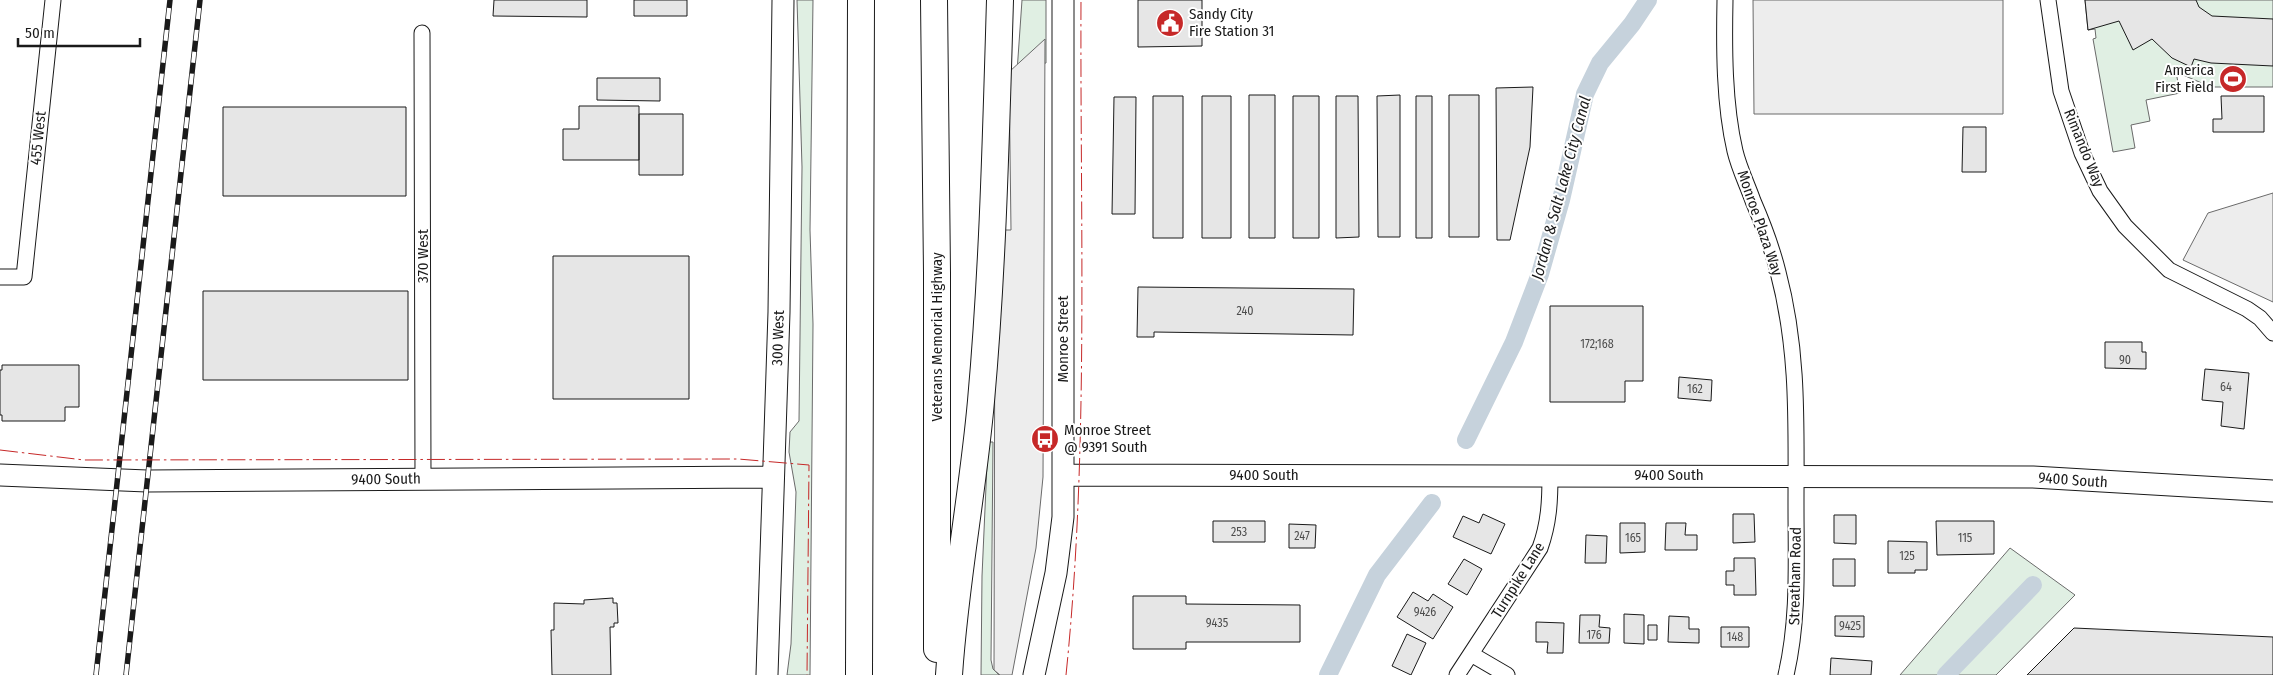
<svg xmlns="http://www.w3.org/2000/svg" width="2273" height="675" font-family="'Fira Sans Condensed',sans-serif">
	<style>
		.green { fill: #e0efe3; stroke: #6a6a6a }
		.parking { fill: #ededed; stroke: #6a6a6a }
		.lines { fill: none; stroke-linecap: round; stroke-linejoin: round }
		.canal { stroke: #c6d2dc; stroke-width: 18 }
		.building { fill: #e6e6e6; stroke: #1a1a1a }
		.street-casing { stroke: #1a1a1a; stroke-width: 17 }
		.secondary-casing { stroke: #1a1a1a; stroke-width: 23 }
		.highway-casing { stroke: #1a1a1a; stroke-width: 28 }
		.street { stroke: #fff; stroke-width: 15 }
		.secondary { stroke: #fff; stroke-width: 21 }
		.highway { stroke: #fff; stroke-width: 26 }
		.rail-casing { stroke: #1a1a1a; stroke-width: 5.5 }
		.rail { stroke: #fff; stroke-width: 4; stroke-dasharray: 11; stroke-linecap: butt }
		.power { stroke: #c62828; stroke-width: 1; stroke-dasharray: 18 4 2.5 4; stroke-linecap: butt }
		.labels { text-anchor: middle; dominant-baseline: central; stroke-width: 4; stroke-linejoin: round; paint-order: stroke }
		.number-label { font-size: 12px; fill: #4d4d4d }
		.poi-label { font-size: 15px; fill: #1a1a1a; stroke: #fff; text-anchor: start }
		.street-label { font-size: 15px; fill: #1a1a1a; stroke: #fff }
		.water-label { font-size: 16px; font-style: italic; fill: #1a1a1a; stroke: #fff }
	</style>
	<rect width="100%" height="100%" fill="#fff"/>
	<path class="green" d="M797,0H813L810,230L813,324L810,675H787L791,644L796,492L789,452L790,432L799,421L802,167Z
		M1022,0H1046V63L1040,64L1015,101Z
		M2085,0H2273V87H2211L2176,72L2180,93L2146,100L2150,121L2131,125L2135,148L2113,152L2093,39L2096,38L2095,29L2088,30Z
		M988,442H993L991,660L993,669L999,675H981L982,576Z
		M2010,548L2075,595L1996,675H1900Z"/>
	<path class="parking" d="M1753,0H2003V114H1754Z
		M1045,39L1043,477L1036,548L1012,675H1000L994,670L995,230H1011L1009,72Z
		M2273,193V302L2183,260L2208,213Z"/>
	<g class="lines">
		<path class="canal" d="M1466,440L1514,342L1540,274L1561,200L1585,94L1600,63L1632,24L1648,0
			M1328,675L1377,575L1432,503
			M1946,675L2033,585"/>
	</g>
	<path class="building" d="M494,0H587V17L493,16Z
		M634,0H687V16H634Z
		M1138,0H1202V46L1138,47Z
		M2085,0H2196L2199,7L2212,16L2273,19V66L2211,63L2194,59L2191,67L2172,58L2152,39L2133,50L2119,21L2088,30Z
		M597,78H660V101L597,100Z
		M1533,87L1530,147L1510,240H1497L1496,88Z
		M1249,95H1275V238H1249Z
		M1400,95V237H1378L1377,96Z
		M1449,95H1479V237H1449Z
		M1153,96H1183V238H1153Z
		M1202,96H1231V238H1202Z
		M1293,96H1319V238H1293Z
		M1336,96H1358L1359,237L1336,238Z
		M1416,96H1432V238H1416Z
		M2221,96H2264V132H2213V119H2222Z
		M1114,97H1136L1135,214H1112Z
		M579,106H639V160H563V129H579Z
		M223,107H406V196H223Z
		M639,114H683V175H639Z
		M1963,127H1986V172H1962Z
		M553,256H689V399H553Z
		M1138,287L1354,289L1353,335L1154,332V337H1137Z
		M203,291H408V380H203Z
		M1550,306H1643V381H1625V402H1550Z
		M2105,342H2142V352H2146V369L2105,368Z
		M2,365H79V407H65V421H2V415H0V370H2Z
		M2205,369L2249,373L2244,429L2221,426L2223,402L2202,400Z
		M1679,377L1712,380L1711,401L1678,398Z
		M1483,514L1505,524L1491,554L1453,537L1463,516L1479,523Z
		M1733,514H1754L1755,542L1733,543Z
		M1834,515H1856V544L1834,543Z
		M1213,521H1265V542H1213Z
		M1936,521H1994V554L1937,555Z
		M1620,523H1645V552L1620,553Z
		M1666,523H1686L1685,535H1697V550H1665Z
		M1289,524L1316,525L1315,548H1289Z
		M1586,535L1607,536L1606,563H1585Z
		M1888,541L1927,542V570H1915V573H1888Z
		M1734,558H1755L1756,595H1734V585H1726V571H1734Z
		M1464,559L1482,569L1467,595L1448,584Z
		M1833,559H1855V586H1833Z
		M1413,592L1428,601L1433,594L1453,607L1433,639L1397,617Z
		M1133,596H1186V604L1300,605V642H1186V649H1133Z
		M613,598V603H617L618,623H614V627H610L611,675H552L551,630H554V603L584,604V600Z
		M1624,614L1644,615V644L1624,643Z
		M1580,615H1600L1599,627L1610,628L1609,643H1579Z
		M1669,616L1689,617V629H1699V643L1668,642Z
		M1835,616H1864V637L1835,636Z
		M1536,622L1564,623L1563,653H1547L1548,642H1536Z
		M1648,625H1657V640H1648Z
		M1721,627H1749V647H1721Z
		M2074,628L2273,637V675H2027Z
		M1407,634L1426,643L1411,675L1392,666Z
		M1831,658L1872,661L1871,675H1830Z"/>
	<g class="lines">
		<g class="street-casing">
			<path id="street" d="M1725,0C1724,48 1724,104 1735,151C1739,168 1747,184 1753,201C1763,224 1772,248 1778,272C1799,351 1796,425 1796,505C1796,563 1799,619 1786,675
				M2048,0L2061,91L2082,153L2100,191L2125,226L2169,270L2247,309L2260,318L2273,333
				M422,33L423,479
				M0,277H24L53,0
				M1471,654L1507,675
				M1457,675L1540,548C1549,523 1550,501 1550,475"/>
		</g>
		<g class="secondary-casing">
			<path id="secondary" d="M0,475L147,481L773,477
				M1064,475L2033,477L2273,491
				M767,675L779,312L783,0
				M1034,675L1056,573L1063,517V0"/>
		</g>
		<g class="highway-casing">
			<path id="highway" d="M934,0L937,273V649
				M859,675L861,0
				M949,675C955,583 973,492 981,401C993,267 996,134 1000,0"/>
		</g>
		<use href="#street" class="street"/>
		<use href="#secondary" class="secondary"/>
		<use href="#highway" class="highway"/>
		<g class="rail-casing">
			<path id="rail" d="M96,675L170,0
				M126,675L200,0"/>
		</g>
		<use href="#rail" class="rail"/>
		<path class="power" d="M0,450L84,460L738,459L809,465L807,675
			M1066,675C1089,451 1080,225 1081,0"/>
	</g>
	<defs>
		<g id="civic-disc" transform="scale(1.4375)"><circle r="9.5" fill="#c62828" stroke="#fff"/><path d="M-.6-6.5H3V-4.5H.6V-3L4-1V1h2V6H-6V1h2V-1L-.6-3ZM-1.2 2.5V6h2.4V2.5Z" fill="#fff"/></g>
		<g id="stadium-disc" transform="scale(1.4375)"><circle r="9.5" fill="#c62828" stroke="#fff"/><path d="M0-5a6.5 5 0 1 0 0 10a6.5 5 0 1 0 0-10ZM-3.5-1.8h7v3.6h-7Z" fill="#fff"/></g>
		<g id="bus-disc" transform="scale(1.4375)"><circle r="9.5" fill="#c62828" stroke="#fff"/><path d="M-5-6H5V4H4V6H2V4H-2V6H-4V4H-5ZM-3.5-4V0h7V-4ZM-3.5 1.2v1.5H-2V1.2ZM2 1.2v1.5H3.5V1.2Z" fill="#fff"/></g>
	</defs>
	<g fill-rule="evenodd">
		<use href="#civic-disc" x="1170" y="23"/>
		<use href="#stadium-disc" x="2233" y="79"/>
		<use href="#bus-disc" x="1045" y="439"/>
	</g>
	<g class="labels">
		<g class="number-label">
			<text x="1245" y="311">240</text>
			<text x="1597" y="344">172;168</text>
			<text x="2125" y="360">90</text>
			<text x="2226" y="387">64</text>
			<text x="1695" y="389">162</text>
			<text x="1239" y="532">253</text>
			<text x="1302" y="536">247</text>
			<text x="1633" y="538">165</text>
			<text x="1965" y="538">115</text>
			<text x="1907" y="556">125</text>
			<text x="1425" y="612">9426</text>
			<text x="1217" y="623">9435</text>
			<text x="1850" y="626">9425</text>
			<text x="1594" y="635">176</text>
			<text x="1735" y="637">148</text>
		</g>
		<g class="poi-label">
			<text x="1189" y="14">Sandy City<tspan x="1189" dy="17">Fire Station 31</tspan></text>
			<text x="2214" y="70" text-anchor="end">America<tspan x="2214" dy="17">First Field</tspan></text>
			<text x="1064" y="430">Monroe Street<tspan x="1064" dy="17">@ 9391 South</tspan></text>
		</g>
		<g class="street-label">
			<text transform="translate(38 138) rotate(-84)">455 West</text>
			<text transform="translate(2084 148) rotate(68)">Rimando Way</text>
			<text transform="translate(1760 223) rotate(71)">Monroe Plaza Way</text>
			<text transform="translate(423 256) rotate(-90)">370 West</text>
			<text transform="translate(937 337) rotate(-90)">Veterans Memorial Highway</text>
			<text transform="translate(778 338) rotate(-88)">300 West</text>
			<text transform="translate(1063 339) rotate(-90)">Monroe Street</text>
			<text x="1264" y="475">9400 South</text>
			<text x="1669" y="475">9400 South</text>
			<text transform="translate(386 479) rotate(-1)">9400 South</text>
			<text transform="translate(2073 480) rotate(4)">9400 South</text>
			<text transform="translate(1795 576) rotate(-89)">Streatham Road</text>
			<text transform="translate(1518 580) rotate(-58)">Turnpike Lane</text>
		</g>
		<g class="water-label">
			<text transform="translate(1561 188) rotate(-75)">Jordan &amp; Salt Lake City Canal</text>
		</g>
	</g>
	<path d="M18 38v8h122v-8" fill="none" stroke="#1a1a1a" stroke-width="2.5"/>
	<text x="25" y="38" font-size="15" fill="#1a1a1a" stroke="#ffffff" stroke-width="4" paint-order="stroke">50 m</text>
</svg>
